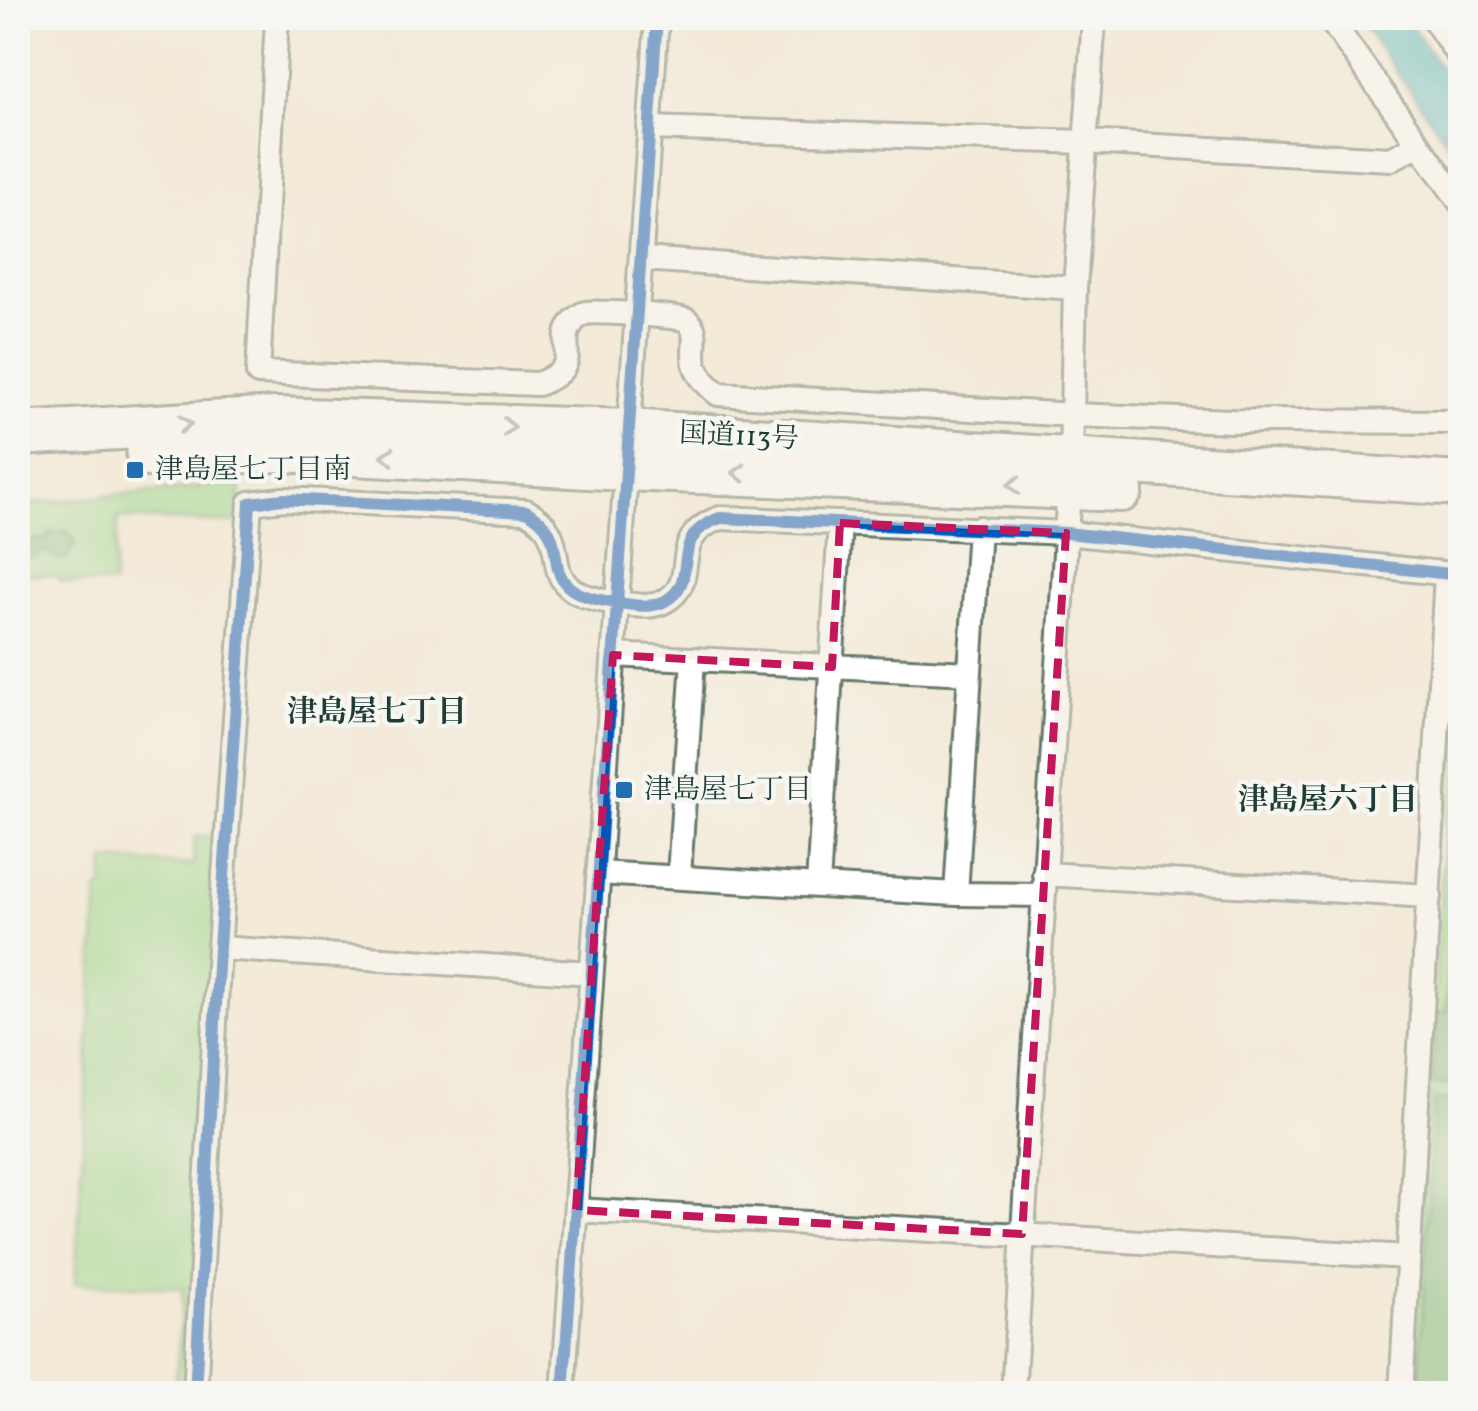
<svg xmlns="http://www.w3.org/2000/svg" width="1478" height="1411" font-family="Vollkorn,'Noto Serif JP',serif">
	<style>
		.green { fill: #99d98f; stroke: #5c8b62; stroke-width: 2.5 }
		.forest { fill: #7ab97a; stroke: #4c7b57; stroke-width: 2.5 }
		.water { fill: #48b7c0; stroke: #347a7a; stroke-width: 2.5 }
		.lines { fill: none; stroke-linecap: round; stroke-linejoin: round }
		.street-casing { stroke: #697a6d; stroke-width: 28 }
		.highway-casing { stroke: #697a6d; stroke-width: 48 }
		.street { stroke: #fff; stroke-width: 22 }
		.highway { stroke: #fff; stroke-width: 42 }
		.cycleway-casing { stroke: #f6f6f2; stroke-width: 19 }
		.cycleway { stroke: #0057b8; stroke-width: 12 }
		.oneway { stroke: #8f9e9a }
		.marked { fill: none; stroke: #c2185b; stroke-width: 8; stroke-dasharray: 20 12; stroke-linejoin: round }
		.poi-dot { fill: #1f6fb2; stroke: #f6f6f2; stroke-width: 4 }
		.labels { text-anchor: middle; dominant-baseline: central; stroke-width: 9; stroke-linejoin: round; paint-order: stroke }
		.street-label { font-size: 28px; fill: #1f3d34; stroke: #f6f6f2 }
		.poi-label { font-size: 28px; fill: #1f3d34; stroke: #f6f6f2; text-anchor: start }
		.neighbourhood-label { font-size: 30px; font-weight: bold; fill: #1f3d34; stroke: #f6f6f2 }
	</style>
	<rect width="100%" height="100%" fill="#f6f6f2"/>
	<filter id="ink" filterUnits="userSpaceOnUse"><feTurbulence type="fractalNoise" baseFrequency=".01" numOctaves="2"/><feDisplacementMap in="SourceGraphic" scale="20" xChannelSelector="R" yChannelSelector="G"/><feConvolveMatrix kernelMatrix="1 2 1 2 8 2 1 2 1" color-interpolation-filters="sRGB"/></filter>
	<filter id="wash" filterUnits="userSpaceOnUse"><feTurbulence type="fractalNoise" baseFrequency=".0048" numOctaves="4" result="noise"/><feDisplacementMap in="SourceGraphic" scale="40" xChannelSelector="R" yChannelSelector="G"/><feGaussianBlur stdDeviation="2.25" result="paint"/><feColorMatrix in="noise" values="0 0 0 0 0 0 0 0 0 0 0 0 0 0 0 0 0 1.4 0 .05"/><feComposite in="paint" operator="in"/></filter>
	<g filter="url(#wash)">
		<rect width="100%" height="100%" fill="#f3ead8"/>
		<path class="green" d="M241,483L238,523L118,518L113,584L63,582L54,575H18V505Z
			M1460,596V1393L1411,1394L1458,598Z
			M195,836L220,837L187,1393H175L183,1288L75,1283L98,889L103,888L105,860L193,865Z"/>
		<path class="forest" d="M66,530L76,542L66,559H56L46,551L31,559L27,557L26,550L34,540H46L51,532L60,534Z
			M1460,825V856L1452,895V923L1460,969V1086L1433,1084L1437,1013L1446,1012L1450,894Z
			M1434,1100L1460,1101V1393H1418Z"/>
		<path class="water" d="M1358,18H1406L1460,97V160Z"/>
	</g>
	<g filter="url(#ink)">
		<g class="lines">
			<g class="street-casing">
				<path id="street" d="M277,18L258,373L538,384C587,365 554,346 573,322C575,319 581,314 585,313C595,311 680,316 686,320C701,330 691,349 695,364C698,376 708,386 718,394L1073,415L1232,421L1460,422
					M1329,18L1460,202
					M1433,18L1460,58
					M649,128L1086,142L1391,159L1419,144
					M641,259L1075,288
					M1071,458L1075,288L1094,18
					M613,655L969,673
					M598,873L956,894L1042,895
					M1044,874L1430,896
					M679,876L693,659
					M818,886L840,523
					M956,894L979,528
					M219,948L591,973
					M576,1210L1408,1257
					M195,1394L219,948L250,503L283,499L526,511C585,542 519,592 619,603C634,605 651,609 665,601C703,580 664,538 720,518L1066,533L1460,575
					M563,1394L657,18
					M1013,1394L1069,488
					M1401,1394L1446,574"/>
			</g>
			<g class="highway-casing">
				<path id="highway" d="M18,434L276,419L628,431L1460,484
					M148,455L281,450L625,469L1121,490"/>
			</g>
			<use href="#street" class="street"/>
			<use href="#highway" class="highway"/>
			<g class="cycleway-casing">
				<path id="cycleway" d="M195,1394L219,948L250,503L283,499L526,511C585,542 519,592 619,603C634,605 651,609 665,601C703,580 664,538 720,518L1066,533L1460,575
					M563,1394L657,18"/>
			</g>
			<use href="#cycleway" class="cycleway"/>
		</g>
		<defs><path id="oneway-chevron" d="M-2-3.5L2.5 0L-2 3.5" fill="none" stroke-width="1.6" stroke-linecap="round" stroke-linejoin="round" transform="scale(2.5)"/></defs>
		<g class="oneway">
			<use href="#oneway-chevron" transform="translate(185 424) rotate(-3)"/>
			<use href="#oneway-chevron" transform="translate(509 427) rotate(2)"/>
			<use href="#oneway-chevron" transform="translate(388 456) rotate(-177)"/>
			<use href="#oneway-chevron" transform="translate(739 473) rotate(-178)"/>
			<use href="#oneway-chevron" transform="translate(1014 485) rotate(-177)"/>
		</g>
	</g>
	<path d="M0 0H1478V1411H0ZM840,523L1066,533L1022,1234L576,1210L613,655L832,667Z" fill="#f3ead8" fill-opacity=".55" fill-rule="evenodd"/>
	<path class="marked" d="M840,523L1066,533L1022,1234L576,1210L613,655L832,667Z"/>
	<g class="poi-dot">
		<rect x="125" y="460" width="20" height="20" rx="5"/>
		<rect x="614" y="780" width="20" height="20" rx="5"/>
	</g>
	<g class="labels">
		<g class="street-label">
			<text transform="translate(739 437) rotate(3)">国道113号</text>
		</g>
		<g class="poi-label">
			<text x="155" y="470">津島屋七丁目南</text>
			<text x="644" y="790">津島屋七丁目</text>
		</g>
		<g class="neighbourhood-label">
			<text x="377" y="713">津島屋七丁目</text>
			<text x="1328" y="801">津島屋六丁目</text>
		</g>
	</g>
	<rect width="1478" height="1411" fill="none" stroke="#f6f6f2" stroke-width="60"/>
</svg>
